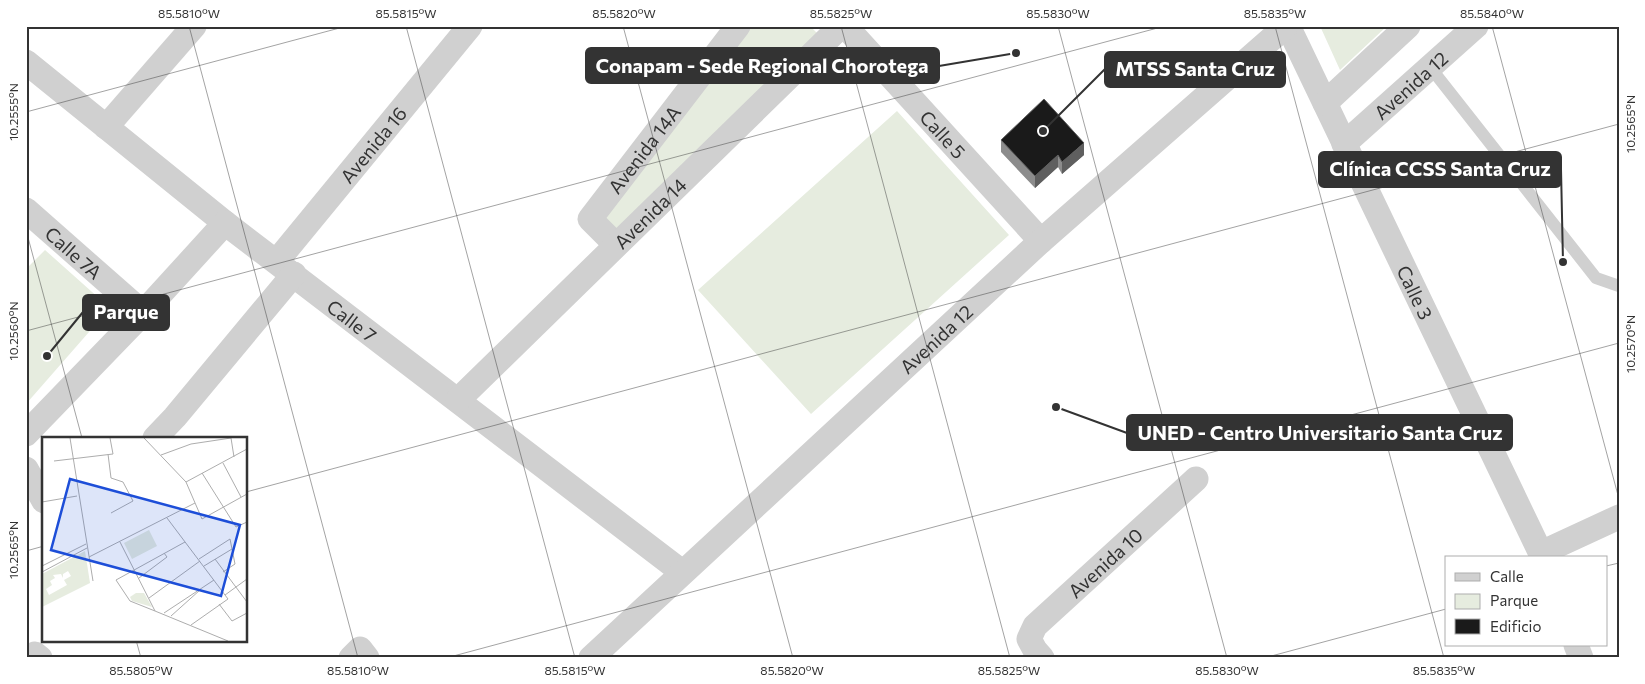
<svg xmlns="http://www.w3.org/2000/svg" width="1645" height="684" font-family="Commissioner,sans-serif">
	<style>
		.green { fill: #e6ecdf }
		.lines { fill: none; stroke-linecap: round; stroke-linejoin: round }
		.lane { stroke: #d0d0d0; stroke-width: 12 }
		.street { stroke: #d0d0d0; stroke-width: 25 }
		.wall { fill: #8c8c8c }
		.shaded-wall { fill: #5f5f5f }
		.building { fill: #1a1a1a; stroke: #5f5f5f }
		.ticks { fill: none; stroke: #333; stroke-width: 1; stroke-opacity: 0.45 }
		.labels { text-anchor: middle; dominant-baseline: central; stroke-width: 5; stroke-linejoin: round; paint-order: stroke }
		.street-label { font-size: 19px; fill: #333; stroke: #fff }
		.inset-road { fill: none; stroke: #adadad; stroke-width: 1 }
		.view { fill: #1d4ed8; fill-opacity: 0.15; stroke: #1d4ed8; stroke-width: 2.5 }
		.inset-edge { fill: none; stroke: #333; stroke-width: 2.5 }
		.leader { fill: none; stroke: #333; stroke-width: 2 }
		.callout-dot { fill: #333; stroke: #fff; stroke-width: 2 }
		.callout { fill: #333; stroke: #333; stroke-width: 2 }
		.callout-label { font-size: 20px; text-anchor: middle; font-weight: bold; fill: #fff }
		.neatline { fill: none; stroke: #333; stroke-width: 2 }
		.ticks-label { font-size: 12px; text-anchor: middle; fill: #333 }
	</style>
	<rect width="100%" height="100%" fill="#fff"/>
	<path class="green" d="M751,26H810L817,33L619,232L599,218Z
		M1320,26H1387L1340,70Z
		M897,111L1009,235L811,414L698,290Z
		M45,250L110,308L26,404V269Z"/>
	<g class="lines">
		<path class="lane" d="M1430,67L1596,278L1619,286"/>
		<g class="street">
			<path id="s1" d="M845,26L1041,241"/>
			<path id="s2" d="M1288,26L1543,558"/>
			<path id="s3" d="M26,62L225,223L682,572"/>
			<path d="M1325,103L1408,26"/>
			<path d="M106,127L194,26"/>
			<path id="s4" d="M1344,144L1476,26"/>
			<path id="s5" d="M26,210L143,313"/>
			<path id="s6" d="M616,245L590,219L738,26"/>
			<path id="s7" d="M277,261L470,26"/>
			<path id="s8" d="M458,400L841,26"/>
			<path d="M26,434L143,313L225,223"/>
			<path d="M155,438L175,417L294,274"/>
			<path d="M26,469L44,501"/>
			<path d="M1541,553L1619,517"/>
			<path d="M1576,645L1581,658"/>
			<path d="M31,658L35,654L40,658"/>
			<path d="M351,658L360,649L367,658"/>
			<path id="s9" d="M591,658L1041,241L1286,26"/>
			<path id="s10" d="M1042,658L1035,650L1029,639L1035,626L1196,479"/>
		</g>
	</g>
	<path class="wall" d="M1001,140L1084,155L1062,174L1058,167L1035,188L1001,152Z"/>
	<path class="shaded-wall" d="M1084,143V155L1062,174V162Z
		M1058,155V167L1035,188V176Z"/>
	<path class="building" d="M1044,99L1084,143L1062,162L1058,155L1035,176L1001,140Z"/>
	<path class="ticks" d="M189,26L358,658M406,26L575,658M623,26L793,658M841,26L1010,658M1058,26L1227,658M1275,26L1444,658M1492,26L1619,499M26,112L347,26M26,230L82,438M26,331L1165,26M246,492L1619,124M26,551L44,546M1606,566L1619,563M136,640L141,658M446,658L1619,343M1264,658L1446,609"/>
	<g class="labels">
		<g class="street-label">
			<text stroke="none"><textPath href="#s4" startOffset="89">Avenida 12</textPath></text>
			<text stroke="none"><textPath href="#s1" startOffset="146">Calle 5</textPath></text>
			<text stroke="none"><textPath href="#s7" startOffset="151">Avenida 16</textPath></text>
			<text stroke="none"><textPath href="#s6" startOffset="125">Avenida 14A</textPath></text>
			<text stroke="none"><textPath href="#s8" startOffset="268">Avenida 14</textPath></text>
			<text stroke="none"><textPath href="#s5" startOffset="64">Calle 7A</textPath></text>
			<text stroke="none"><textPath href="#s2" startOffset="295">Calle 3</textPath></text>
			<text stroke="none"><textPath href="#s3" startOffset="416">Calle 7</textPath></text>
			<text stroke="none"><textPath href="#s9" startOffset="470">Avenida 12</textPath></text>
			<text stroke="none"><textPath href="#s10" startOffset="132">Avenida 10</textPath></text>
		</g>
	</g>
	<g transform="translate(42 437)">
		<rect width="205" height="205" fill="#fff"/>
		<path d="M107,93L115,109L90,122L82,106ZM43,114L48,146L0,170V137ZM26,134L29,139L22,143L25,148L7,158L4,152L10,148L8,144L13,141L11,138L19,137L21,141V137ZM94,156H102L110,170L90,164L88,160Z" fill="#e6ecdf" fill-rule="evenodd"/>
		<path class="inset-road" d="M28,1L51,144M102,1L144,45L160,82L205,57M189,1L192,20M66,17L69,41L81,45L91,64L69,76M119,18L149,7L189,1M12,24L71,17L68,1M181,26L199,60M160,36L194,90L205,85M144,45L205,12M0,65L35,59M125,81L186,162L149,188M78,105L113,174L186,204M47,120L153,66M157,122L188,102L193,127L181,135M173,122L205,165M0,129L44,107M162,129L190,112M0,135L45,111M97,141L125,120L122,116M183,158L205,142M107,161L158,124M177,167L190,184L205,176M113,174L88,164L74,143L143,105M122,176L172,143M129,179L158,153"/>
		<path class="view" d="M28,42L198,88L179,159L9,113Z"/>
		<rect width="205" height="205" class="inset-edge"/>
	</g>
	<path class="leader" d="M1016 53L939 66M1043 131L1105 69M1563 262L1561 169M47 356L83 312M1056 407L1127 433"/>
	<g class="callout-dot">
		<circle cx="1016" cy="53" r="5"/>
		<circle cx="1043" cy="131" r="5"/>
		<circle cx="1563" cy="262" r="5"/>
		<circle cx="47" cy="356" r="5"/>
		<circle cx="1056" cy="407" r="5"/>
	</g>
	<g class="callout">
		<rect x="586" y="48" width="353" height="35" rx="5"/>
		<rect x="1105" y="52" width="180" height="35" rx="5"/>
		<rect x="1319" y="152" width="242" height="35" rx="5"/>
		<rect x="83" y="295" width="86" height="35" rx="5"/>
		<rect x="1127" y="415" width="385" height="35" rx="5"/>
	</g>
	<g class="callout-label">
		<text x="762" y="73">Conapam - Sede Regional Chorotega</text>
		<text x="1195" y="76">MTSS Santa Cruz</text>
		<text x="1440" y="176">Clínica CCSS Santa Cruz</text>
		<text x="126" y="319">Parque</text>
		<text x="1320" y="440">UNED - Centro Universitario Santa Cruz</text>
	</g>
	<rect width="1645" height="684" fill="none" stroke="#ffffff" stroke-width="55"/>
	<rect x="1445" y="556" width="162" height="90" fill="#ffffff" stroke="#adadad"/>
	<rect x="1455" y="573" width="25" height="8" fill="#d0d0d0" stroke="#adadad"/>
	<text x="1490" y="582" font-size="15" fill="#333333">Calle</text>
	<rect x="1455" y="594" width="25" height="15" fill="#e6ecdf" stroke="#adadad"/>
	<text x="1490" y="606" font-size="15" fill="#333333">Parque</text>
	<rect x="1455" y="619" width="25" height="15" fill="#1a1a1a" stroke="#adadad"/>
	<text x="1490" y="632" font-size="15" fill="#333333">Edificio</text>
	<rect x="28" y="28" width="1590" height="628" class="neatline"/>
	<g class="ticks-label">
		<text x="189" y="18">85.5810°W</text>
		<text x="406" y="18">85.5815°W</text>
		<text x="624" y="18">85.5820°W</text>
		<text x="841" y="18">85.5825°W</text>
		<text x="1058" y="18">85.5830°W</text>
		<text x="1275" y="18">85.5835°W</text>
		<text x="1492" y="18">85.5840°W</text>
		<text transform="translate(14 112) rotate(-90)" y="4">10.2555°N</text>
		<text transform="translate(1631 124) rotate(-90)" y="4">10.2565°N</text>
		<text transform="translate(14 331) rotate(-90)" y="4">10.2560°N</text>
		<text transform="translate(1631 344) rotate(-90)" y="4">10.2570°N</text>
		<text transform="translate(14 550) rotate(-90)" y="4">10.2565°N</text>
		<text x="141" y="675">85.5805°W</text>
		<text x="358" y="675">85.5810°W</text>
		<text x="575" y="675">85.5815°W</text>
		<text x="792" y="675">85.5820°W</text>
		<text x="1009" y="675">85.5825°W</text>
		<text x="1227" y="675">85.5830°W</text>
		<text x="1444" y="675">85.5835°W</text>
	</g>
</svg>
